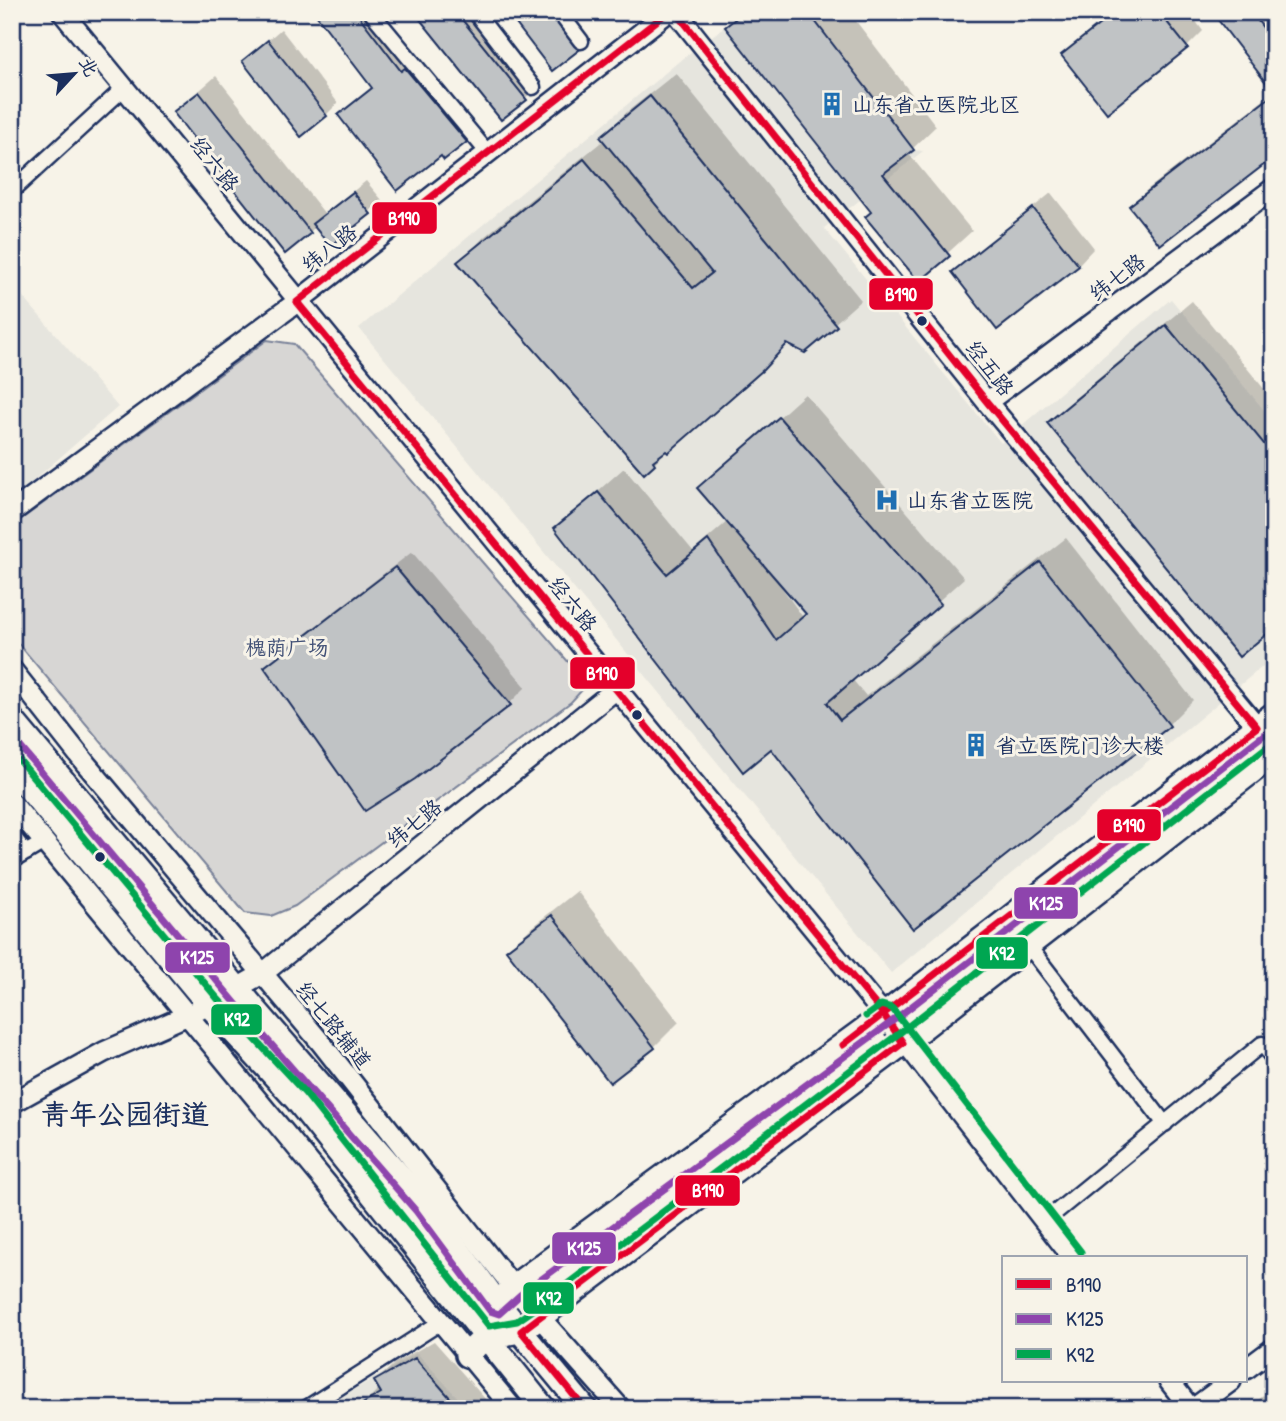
<svg xmlns="http://www.w3.org/2000/svg" width="1286" height="1421" font-family="'Patrick Hand','LXGW WenKai TC',sans-serif">
	<style>
		.built { fill: #e6e5de }
		.green { fill: #d7d6d4; stroke: #798299; stroke-width: 2 }
		.shadow { fill: #0003; fill-rule: evenodd }
		.building { fill: #c0c3c5; stroke: #1b2f5e; stroke-width: 2 }
		.lines { fill: none; stroke-linecap: round; stroke-linejoin: round }
		.minor-casing { stroke: #1b2f5e; stroke-width: 19 }
		.tertiary-casing { stroke: #1b2f5e; stroke-width: 24 }
		.primary-casing { stroke: #1b2f5e; stroke-width: 28 }
		.minor { stroke: #f7f3e8; stroke-width: 14 }
		.tertiary { stroke: #f7f3e8; stroke-width: 19 }
		.primary { stroke: #f7f3e8; stroke-width: 23 }
		.bus-1-casing { stroke: #f7f3e8; stroke-width: 12 }
		.bus-2-casing { stroke: #f7f3e8; stroke-width: 12 }
		.bus-3-casing { stroke: #f7f3e8; stroke-width: 12 }
		.bus-1 { stroke: #e4002b; stroke-width: 7 }
		.bus-2 { stroke: #8e44ad; stroke-width: 7 }
		.bus-3 { stroke: #00a651; stroke-width: 7 }
		.bus-dot { fill: #1b2f5e; stroke: #f7f3e8; stroke-width: 2.5 }
		.labels { text-anchor: middle; dominant-baseline: central; stroke-width: 6; stroke-linejoin: round; paint-order: stroke }
		.poi-label { font-size: 21px; fill: #1b2f5e; stroke: #f7f3e8; text-anchor: start }
		.street-label { font-size: 21px; fill: #1b2f5e; stroke: #f7f3e8 }
		.park-label { font-size: 21px; fill: #415076; stroke: #f7f3e8 }
		.district-label { font-size: 28px; font-weight: bold; fill: #1b2f5e; stroke: #f7f3e8 }
		.line-badge { stroke: #f7f3e8; stroke-width: 2.5 }
		.badge-label { font-size: 19px; text-anchor: middle; font-weight: bold; fill: #fff }
	</style>
	<rect width="100%" height="100%" fill="#f7f3e8"/>
	<filter id="ink" filterUnits="userSpaceOnUse"><feTurbulence type="fractalNoise" baseFrequency=".0143" numOctaves="2"/><feDisplacementMap in="SourceGraphic" scale="14" xChannelSelector="R" yChannelSelector="G"/><feConvolveMatrix kernelMatrix="1 2 1 2 8 2 1 2 1" color-interpolation-filters="sRGB"/></filter>
	<g filter="url(#ink)">
		<path class="built" d="M744,12H808L914,150L923,151L824,228L1001,443L1171,299L1274,422V657L891,973L359,328L683,58Z
			M12,284L118,407L12,499Z
			M417,1353L468,1409H337L333,1402Z"/>
		<path class="green" d="M267,340L294,344L577,672L583,689L571,702L295,906L271,916L245,913L12,636V526Z"/>
		<path class="shadow" d="M316,12H377L414,60L418,57L478,129L465,141L442,154L340,115L373,86Z
			M417,12H479L538,87L502,118Z
			M510,12H571L590,37L577,49Z
			M742,12H849L936,126L908,153L972,231L919,279L872,212L727,27Z
			M1114,12H1189L1203,31L1187,47L1064,55Z
			M1214,12H1274V90Z
			M281,29L338,103L326,115L244,61Z
			M676,73L861,300L805,350L788,342L654,463L460,262L484,237L605,139L603,137L627,112Z
			M216,76L325,214L366,181L382,200L369,212L316,226L310,232L175,112Z
			M1274,92V155L1131,206L1148,189Z
			M1051,193L1094,248L1078,265L954,272Z
			M1192,301L1274,401V625L1049,423L1074,399Z
			M805,394L964,578L852,679L866,696L1066,538L1193,700L1168,725L771,746L556,528L624,468L693,551L728,521L700,488ZM784,586L807,612L802,616L782,588Z
			M412,552L526,687L509,704L266,668L283,651Z
			M577,891L679,1022L654,1047L610,1081L508,950L533,926Z
			M434,1341L494,1409H359L380,1387L376,1381L395,1363Z
			M1274,1387V1409H1249L1257,1401Z"/>
		<path class="building" d="M314,12H356L401,71L405,68L467,142L444,160L441,156L397,191L338,115L372,88Z
			M414,12H456L527,100L501,120Z
			M507,12H549L579,50L552,71Z
			M744,12H808L914,150L883,174L950,256L919,282L865,217L871,212L725,27Z
			M1115,12H1159L1188,48L1107,113L1061,55Z
			M1212,12H1251L1274,42V93Z
			M268,40L327,116L301,137L242,61Z
			M199,92L311,233L285,254L173,112Z
			M1274,94V157L1160,245L1129,206Z
			M650,96L837,326L805,353L787,344L763,370L668,453L666,451L653,461L655,464L644,474L457,262L584,159L693,288L712,273L600,137Z
			M353,192L371,214L330,246L312,224Z
			M1033,208L1079,266L997,330L952,272Z
			M1166,325L1274,456V628L1239,657L1047,423Z
			M779,417L941,604L827,703L840,720L1040,562L1170,726L913,929L771,749L743,772L554,528L598,492L667,574L708,540L776,640L806,614L697,488Z
			M395,567L511,705L415,779L365,811L264,667Z
			M552,915L655,1048L610,1083L506,950Z
			M415,1358L460,1409H354L381,1393L374,1381Z"/>
		<g class="lines">
			<g class="minor-casing">
				<path id="minor" d="M371,12L488,153
					M475,12L533,87
					M559,12L581,41
					M12,191L124,88
					M12,835L26,853
					M12,861L44,842
					M1027,944L1165,1124
					M1045,1221L1262,1044L1274,1059
					M305,1409L441,1322"/>
			</g>
			<g class="tertiary-casing">
				<path id="tertiary" d="M62,12L884,1015L1073,1258
					M676,12L987,402L1274,747
					M987,402L1274,188
					M12,512L297,302L668,12
					M12,670L86,764L322,1044L513,1287L621,1409
					M12,803L513,1409
					M239,987L262,974L615,690
					M12,1103L104,1052L199,1010
					M1246,1369L1274,1348
					M1169,1381L1191,1409
					M1193,1409L1231,1381"/>
			</g>
			<g class="primary-casing">
				<path id="primary" d="M12,720L251,1005L424,1204L498,1304L585,1409
					M12,768L209,1005L297,1100L544,1409
					M485,1337L521,1331L539,1318L903,1043L1274,754
					M467,1355L485,1337L498,1304L513,1287L884,1015L1274,714"/>
			</g>
			<use href="#minor" class="minor"/>
			<use href="#tertiary" class="tertiary"/>
			<use href="#primary" class="primary"/>
			<g class="bus-1-casing">
				<path id="bus-1" d="M676,12L987,402L1257,727L843,1045
					M585,1409L521,1331L903,1043L884,1015L297,302L668,12"/>
			</g>
			<g class="bus-2-casing">
				<path id="bus-2" d="M12,737L243,1012L416,1211L490,1311L499,1314L520,1295L890,1023L1274,727"/>
			</g>
			<g class="bus-3-casing">
				<path id="bus-3" d="M20,761L217,998L305,1093L489,1326L517,1321L533,1310L897,1035L1268,746
					M866,1016L881,1005L892,1008L1081,1252"/>
			</g>
			<use href="#bus-1" class="bus-1"/>
			<use href="#bus-2" class="bus-2"/>
			<use href="#bus-3" class="bus-3"/>
		</g>
	</g>
	<defs>
		<g id="building-bare" transform="scale(1.89)"><path d="M-4-6H4V6H1V3H-1V6H-4ZM-2.5-4.3h1.7v1.8h-1.7ZM.8-4.3h1.7v1.8H.8ZM-2.5-1h1.7V.8h-1.7ZM.8-1h1.7V.8H.8Z" fill="#1f6fb2" stroke="#f7f3e8" stroke-width="2.5" paint-order="stroke"/></g>
		<g id="hospital-bare" transform="scale(1.89)"><path d="M-5-5h3v3.5h4V-5h3V5h-3V1.5h-4V5h-3Z" fill="#1f6fb2" stroke="#f7f3e8" stroke-width="2.5" paint-order="stroke"/></g>
	</defs>
	<g fill-rule="evenodd">
		<use href="#building-bare" x="832" y="104"/>
		<use href="#hospital-bare" x="887" y="500"/>
		<use href="#building-bare" x="976" y="745"/>
	</g>
	<g class="bus-dot">
		<circle cx="922" cy="321" r="6"/>
		<circle cx="637" cy="715" r="6"/>
		<circle cx="100" cy="857" r="6"/>
	</g>
	<g class="labels">
		<g class="poi-label">
			<text x="852" y="104">山东省立医院北区</text>
			<text x="907" y="500">山东省立医院</text>
			<text x="996" y="745">省立医院门诊大楼</text>
		</g>
		<g class="street-label">
			<text transform="translate(215 164) rotate(51)">经六路</text>
			<text transform="translate(329 248) rotate(-38)">纬八路</text>
			<text transform="translate(1117 277) rotate(-37)">纬七路</text>
			<text transform="translate(990 368) rotate(52)">经五路</text>
			<text transform="translate(573 604) rotate(51)">经六路</text>
			<text transform="translate(414 823) rotate(-39)">纬七路</text>
			<text transform="translate(334 1025) rotate(51)">经七路辅道</text>
		</g>
		<g class="park-label">
			<text x="287" y="647">槐荫广场</text>
		</g>
		<g class="district-label">
			<text x="125" y="1114">青年公园街道</text>
		</g>
	</g>
	<g class="line-badge">
		<rect x="371" y="201" width="67" height="34" rx="7" fill="#e4002b"/>
		<rect x="868" y="277" width="66" height="34" rx="7" fill="#e4002b"/>
		<rect x="569" y="656" width="67" height="34" rx="7" fill="#e4002b"/>
		<rect x="1096" y="808" width="66" height="34" rx="7" fill="#e4002b"/>
		<rect x="1013" y="886" width="66" height="34" rx="7" fill="#8e44ad"/>
		<rect x="975" y="936" width="54" height="34" rx="7" fill="#00a651"/>
		<rect x="164" y="941" width="67" height="33" rx="7" fill="#8e44ad"/>
		<rect x="210" y="1003" width="53" height="33" rx="7" fill="#00a651"/>
		<rect x="674" y="1174" width="67" height="33" rx="7" fill="#e4002b"/>
		<rect x="551" y="1231" width="66" height="34" rx="7" fill="#8e44ad"/>
		<rect x="522" y="1281" width="53" height="34" rx="7" fill="#00a651"/>
	</g>
	<g class="badge-label">
		<text x="404" y="225">B190</text>
		<text x="901" y="301">B190</text>
		<text x="602" y="680">B190</text>
		<text x="1129" y="832">B190</text>
		<text x="1046" y="910">K125</text>
		<text x="1002" y="960">K92</text>
		<text x="197" y="964">K125</text>
		<text x="237" y="1026">K92</text>
		<text x="708" y="1197">B190</text>
		<text x="584" y="1255">K125</text>
		<text x="549" y="1305">K92</text>
	</g>
	<rect width="1286" height="1421" fill="none" stroke="#f7f3e8" stroke-width="42"/>
	<rect x="21" y="21" width="1244" height="1379" fill="none" stroke="#1b2f5e" stroke-width="2.5" filter="url(#ink)"/>
	<rect x="1002" y="1256" width="245" height="126" fill="#f7f3e8" stroke="#9fa5b1" stroke-width="2"/>
	<rect x="1016" y="1279" width="35" height="10" fill="#e4002b" stroke="#9fa5b1" stroke-width="2"/>
	<text x="1066" y="1292" font-size="21" fill="#1b2f5e">B190</text>
	<rect x="1016" y="1314" width="35" height="10" fill="#8e44ad" stroke="#9fa5b1" stroke-width="2"/>
	<text x="1066" y="1326" font-size="21" fill="#1b2f5e">K125</text>
	<rect x="1016" y="1349" width="35" height="10" fill="#00a651" stroke="#9fa5b1" stroke-width="2"/>
	<text x="1066" y="1362" font-size="21" fill="#1b2f5e">K92</text>
	<g transform="translate(74 74) rotate(64)" stroke="#f7f3e8" stroke-width="5" paint-order="stroke">
	<path d="M0-5L12 26L0 18L-12 26Z" fill="#1b2f5e"/>
	<text y="-10" font-size="19" font-weight="bold" text-anchor="middle" fill="#1b2f5e">北</text>
	</g>
</svg>
